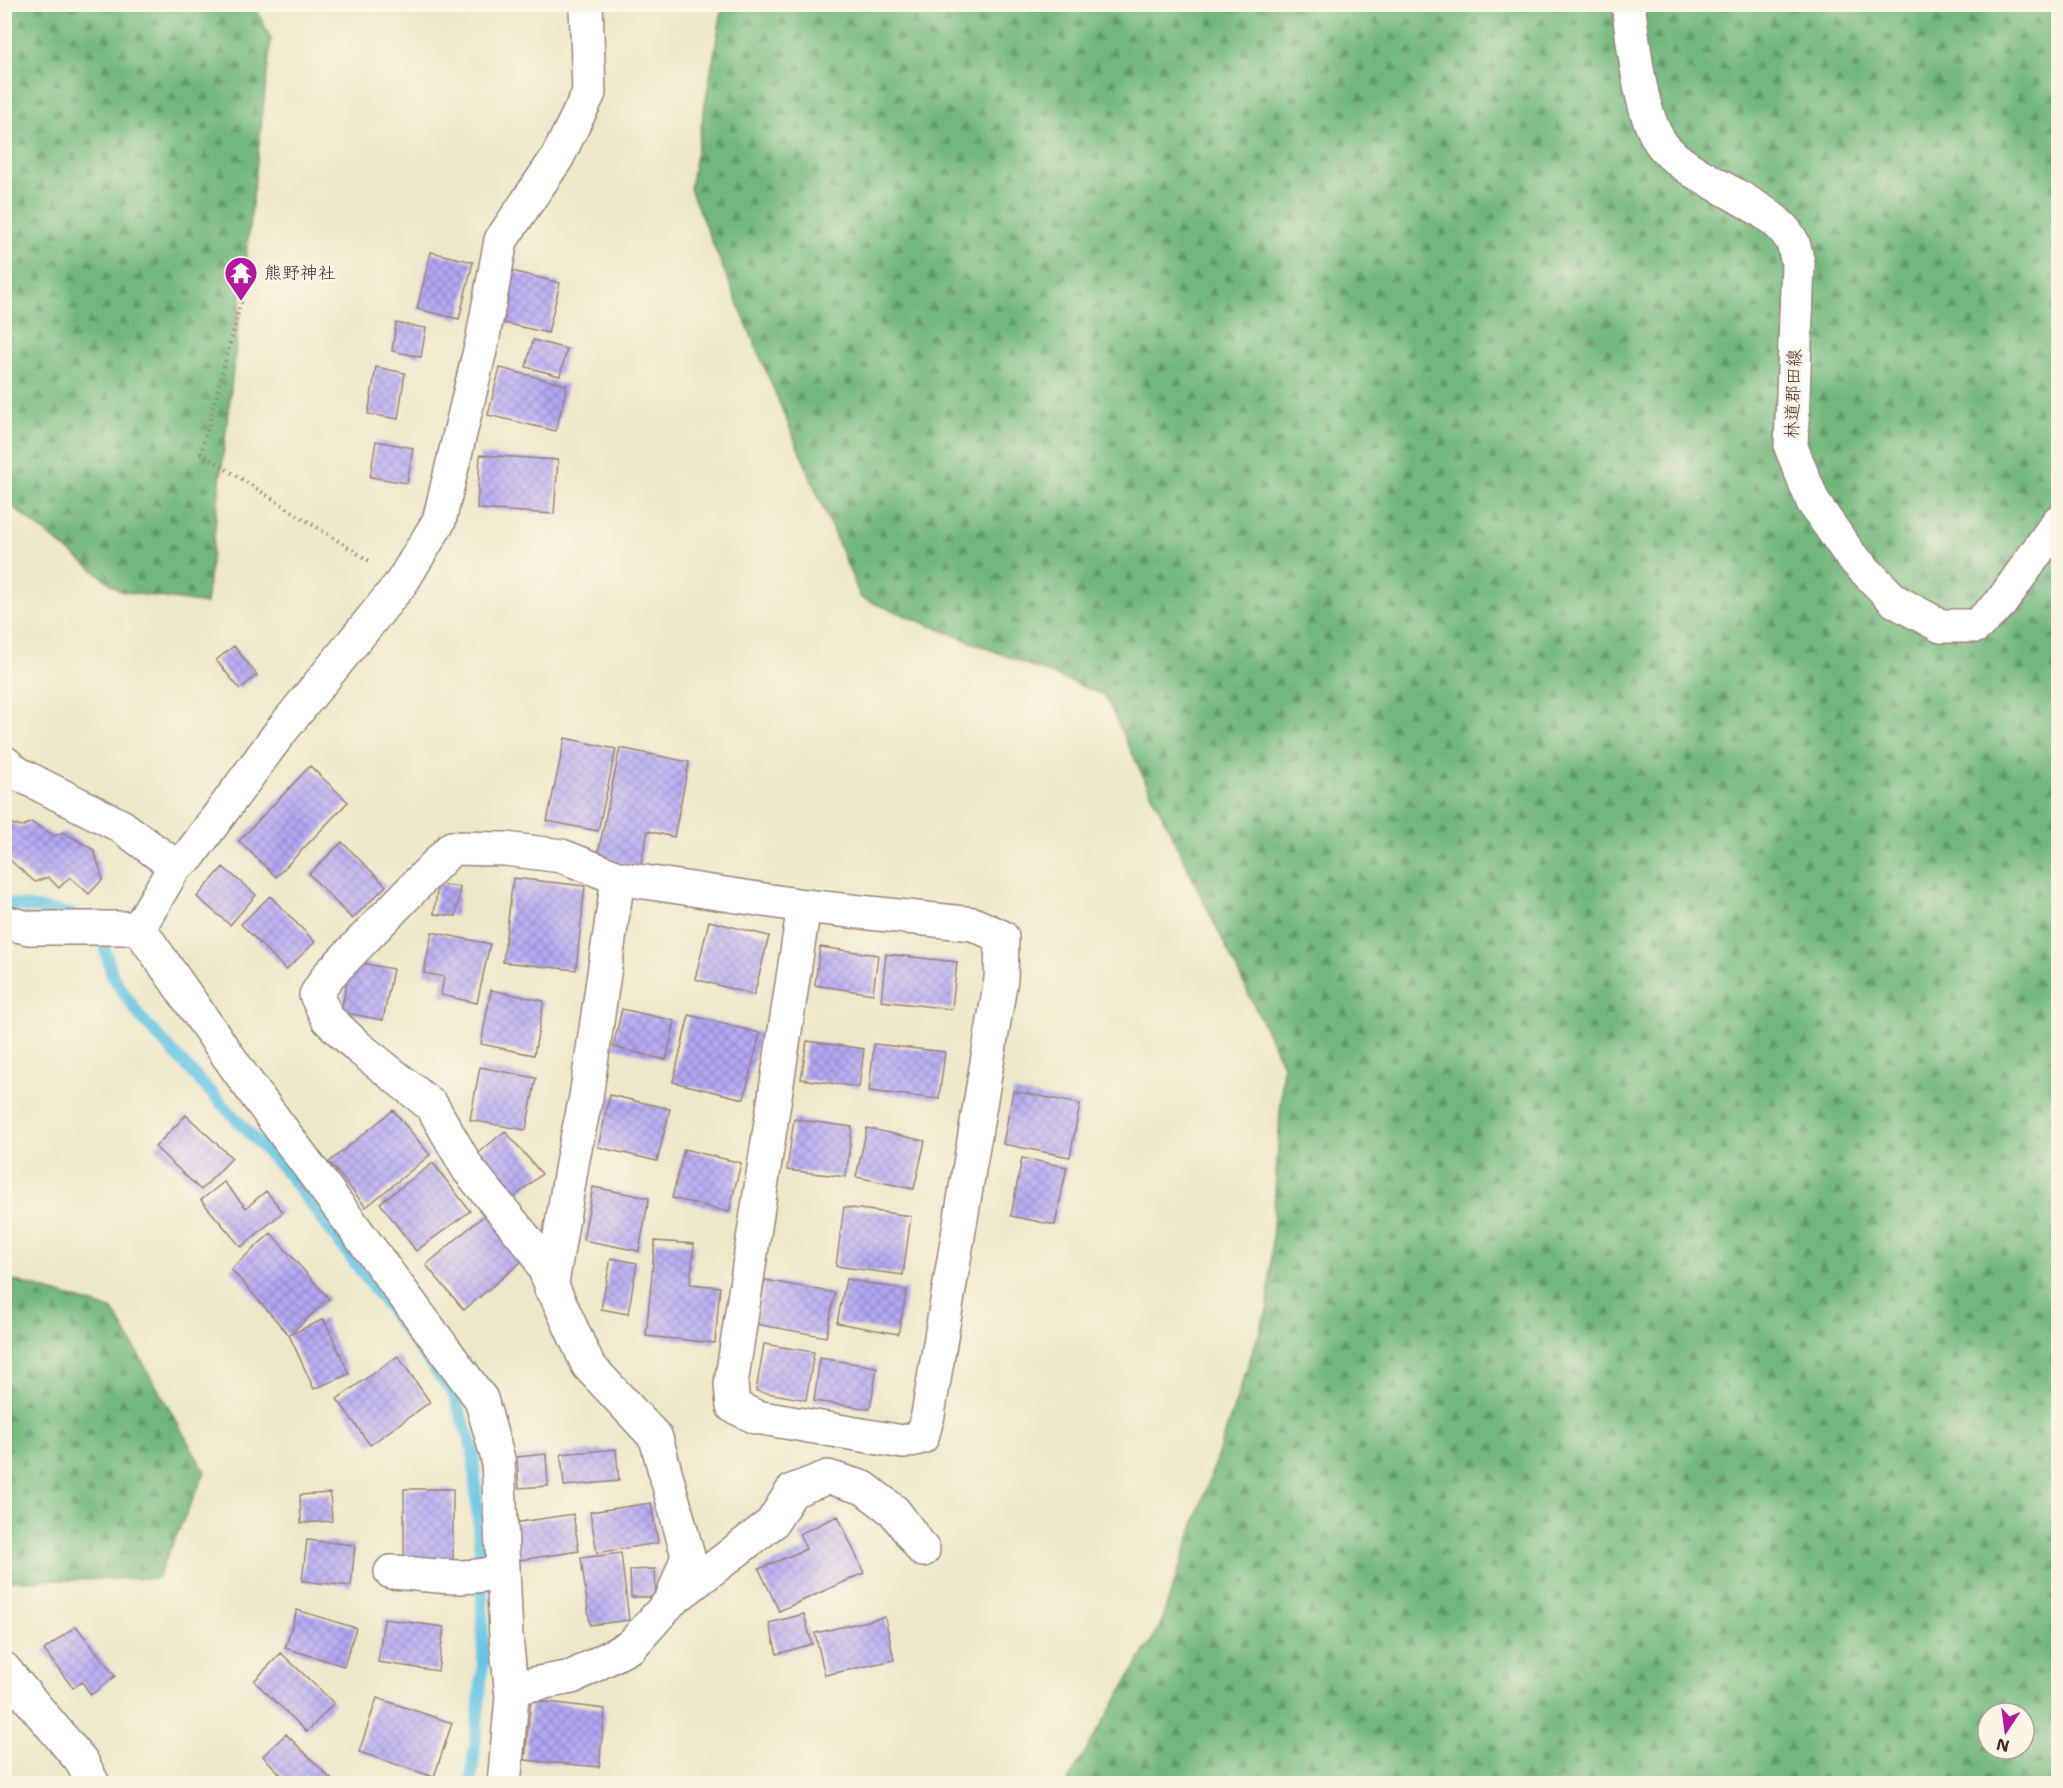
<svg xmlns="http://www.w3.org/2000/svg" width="2063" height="1788" font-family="'Shantell Sans','Klee One',sans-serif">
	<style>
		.forest { fill: url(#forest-firs); stroke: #5e6c54; stroke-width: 1.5; fill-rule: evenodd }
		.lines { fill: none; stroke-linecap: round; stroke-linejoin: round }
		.stream { stroke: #66c5e5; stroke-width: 12 }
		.building { fill: url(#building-cross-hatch) }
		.minor-casing { stroke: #9c837a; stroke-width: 36 }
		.path { stroke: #9c837a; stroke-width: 4; stroke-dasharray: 1.5 4.5; stroke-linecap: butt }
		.minor { stroke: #fff; stroke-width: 33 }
		.labels { text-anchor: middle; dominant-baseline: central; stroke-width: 5; stroke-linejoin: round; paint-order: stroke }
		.poi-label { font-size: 18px; fill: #4a1f2b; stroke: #fcf5e5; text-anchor: start }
		.street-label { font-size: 18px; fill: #4a1f2b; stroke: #fcf5e5 }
	</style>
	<defs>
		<pattern id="forest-firs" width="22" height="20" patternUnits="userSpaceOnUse" patternTransform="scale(1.5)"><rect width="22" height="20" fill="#72b87e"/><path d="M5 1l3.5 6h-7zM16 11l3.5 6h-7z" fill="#609567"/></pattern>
		<pattern id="building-cross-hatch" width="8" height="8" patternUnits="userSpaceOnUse" patternTransform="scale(1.5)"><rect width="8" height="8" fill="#b3a8f4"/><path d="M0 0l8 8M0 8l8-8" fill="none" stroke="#9488c6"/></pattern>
	</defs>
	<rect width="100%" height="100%" fill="#fcf5e5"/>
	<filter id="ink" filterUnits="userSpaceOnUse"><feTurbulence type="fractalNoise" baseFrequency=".0167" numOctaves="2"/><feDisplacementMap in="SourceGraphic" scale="12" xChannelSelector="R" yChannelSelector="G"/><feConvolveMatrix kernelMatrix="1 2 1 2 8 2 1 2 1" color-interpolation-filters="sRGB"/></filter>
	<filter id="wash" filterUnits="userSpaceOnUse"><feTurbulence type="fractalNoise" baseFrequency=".008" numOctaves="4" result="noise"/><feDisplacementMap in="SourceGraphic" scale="24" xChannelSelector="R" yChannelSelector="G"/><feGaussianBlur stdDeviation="1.35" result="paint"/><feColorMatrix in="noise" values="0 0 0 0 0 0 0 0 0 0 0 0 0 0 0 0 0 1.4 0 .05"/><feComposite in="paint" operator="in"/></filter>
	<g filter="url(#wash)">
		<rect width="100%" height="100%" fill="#eee7c9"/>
		<path class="forest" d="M4,5H254L271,39L206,604L120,591L5,501Z
			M723,5H2058V1783H1067L1159,1628L1268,1307L1283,1065L1104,695L861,598L690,189ZM1988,1713H2024V1749H1988Z
			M5,1278L113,1310L205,1472L157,1578L5,1581Z"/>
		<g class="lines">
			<path class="stream" d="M4,903L71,914
				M100,931L112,975L141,1018L287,1173L454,1395L473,1450L482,1581L483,1663L471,1784"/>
		</g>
		<g id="blocks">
			<path class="building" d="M431,252L473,262L459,319L417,309Z
				M512,271L560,283L548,333L500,322Z
				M396,323L426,328L421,357L392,351Z
				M533,340L567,349L560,376L526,367Z
				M376,367L405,373L398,419L368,414Z
				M500,368L567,385L556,431L488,415Z
				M376,441L413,448L407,483L370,477Z
				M480,455L558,460L554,514L477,509Z
				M234,646L257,675L240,689L216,660Z
				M565,738L616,749L598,831L547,821Z
				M620,748L689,762L674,837L648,831L640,867L597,858Z
				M310,766L348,802L276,877L239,841Z
				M4,821L21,827L31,822L55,836L63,832L94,850L103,879L89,894L70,877L59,888L48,877L35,882L4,855Z
				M342,842L386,886L352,919L309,874Z
				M223,867L256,895L230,925L197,897Z
				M513,878L585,886L576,970L503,962Z
				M438,884L460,887L456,916L434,914Z
				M270,896L315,942L286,970L241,924Z
				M709,921L769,936L754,995L695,979Z
				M432,932L490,944L477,1003L441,995L444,977L424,973Z
				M820,947L878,955L873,994L815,985Z
				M886,954L957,962L952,1009L881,1001Z
				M351,961L393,969L383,1020L341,1012Z
				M491,990L544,1001L534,1055L481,1044Z
				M622,1009L675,1021L666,1060L613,1047Z
				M689,1015L760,1033L744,1099L673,1082Z
				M807,1041L864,1049L859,1087L801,1079Z
				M874,1044L945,1052L939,1099L869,1091Z
				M480,1067L536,1078L526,1130L470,1120Z
				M1013,1091L1080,1104L1070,1157L1003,1144Z
				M610,1095L670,1109L657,1161L598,1147Z
				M393,1110L430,1155L366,1207L329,1162Z
				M186,1115L232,1158L201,1190L155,1147Z
				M794,1119L852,1127L846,1177L787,1170Z
				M867,1128L925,1141L914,1189L856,1177Z
				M505,1131L542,1174L506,1204L469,1161Z
				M684,1149L741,1163L729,1212L672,1198Z
				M1022,1158L1067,1167L1055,1225L1011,1216Z
				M433,1163L470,1211L416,1251L380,1203Z
				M224,1182L246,1208L266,1191L283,1212L241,1247L201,1200Z
				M593,1187L649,1198L639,1251L583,1240Z
				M844,1207L911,1216L903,1275L836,1266Z
				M488,1212L527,1257L464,1310L426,1265Z
				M271,1233L329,1299L289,1335L324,1319L349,1374L314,1389L289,1335L231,1269Z
				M655,1241L694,1244L690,1284L720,1287L715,1343L646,1336Z
				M611,1258L637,1263L628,1314L601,1309Z
				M846,1279L907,1290L898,1334L837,1323Z
				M765,1280L835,1293L826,1337L756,1324Z
				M764,1344L814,1352L806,1400L756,1391Z
				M398,1356L430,1402L370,1445L337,1399Z
				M820,1358L877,1367L870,1409L814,1401Z
				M616,1449L619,1481L564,1486L561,1454Z
				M546,1454L548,1486L519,1488L517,1457Z
				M404,1489H453V1565L404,1564Z
				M330,1493L332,1521L301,1523L300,1495Z
				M651,1503L658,1543L597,1553L590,1512Z
				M573,1514L579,1551L520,1560L514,1523Z
				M838,1516L864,1573L779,1611L759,1569L806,1549L799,1534Z
				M307,1540L355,1545L351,1586L302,1581Z
				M621,1553L629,1620L590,1625L581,1558Z
				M655,1569L656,1597H631L630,1570Z
				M297,1610L356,1628L344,1666L285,1648Z
				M804,1614L812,1644L777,1654L769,1623Z
				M885,1617L894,1660L825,1675L815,1633Z
				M384,1619L444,1627L438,1671L378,1662Z
				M76,1626L115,1676L91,1695L82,1682L73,1688L44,1650Z
				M281,1653L334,1703L307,1732L254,1681Z
				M377,1698L452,1723L434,1777L359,1752Z
				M531,1700L605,1709L599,1767L525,1760Z
				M286,1734L336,1784H290L263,1756Z"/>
		</g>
	</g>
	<g filter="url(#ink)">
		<use href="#blocks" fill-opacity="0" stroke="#9c837a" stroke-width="1.5"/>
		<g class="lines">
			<g class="minor-casing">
				<path id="minor" d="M1628,4C1634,44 1639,115 1663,146C1691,181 1774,204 1792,241C1795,247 1796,256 1798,263L1791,447L1813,502L1851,556L1895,601L1941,626H1976L2000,604L2058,522
					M4,762L17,773L121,826L175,866
					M4,922L29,928H139
					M139,928L175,866L189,856L281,731L402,582L439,521L482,342L501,240L557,158L589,93L586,4
					M139,928L245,1080L481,1399L498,1459L506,1636L512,1697L504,1784
					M551,1289L573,1158L586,1097L618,878
					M391,1572C426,1574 469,1583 502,1570
					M671,1601L772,1523L792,1491L828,1477L864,1488L894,1511L923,1550
					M4,1669L82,1762L93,1784
					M511,1688L572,1677L631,1646L671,1601L688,1556L656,1438L588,1365L537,1253L468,1169L432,1106L358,1047L328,1019L316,995L328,976L452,848L505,849L562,856L618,878L804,906L973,924L1002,937L1001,979L928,1415L922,1437L903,1442L756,1417L733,1406L731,1384L804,906"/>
			</g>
			<path class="path" d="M241,302L201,453L371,562"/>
			<use href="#minor" class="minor"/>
		</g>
	</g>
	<defs>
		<g id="temple-pin" transform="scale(1.725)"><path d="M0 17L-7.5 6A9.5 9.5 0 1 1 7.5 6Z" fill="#b5179e" stroke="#fcf5e5"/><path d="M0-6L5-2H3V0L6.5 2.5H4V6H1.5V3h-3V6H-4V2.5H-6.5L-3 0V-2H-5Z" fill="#fff"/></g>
	</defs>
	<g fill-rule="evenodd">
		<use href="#temple-pin" x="241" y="273"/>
	</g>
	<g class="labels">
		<g class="poi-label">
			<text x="264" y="273">熊野神社</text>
		</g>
		<g class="street-label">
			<text transform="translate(1793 394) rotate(-88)">林道郡田線</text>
		</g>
	</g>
	<rect width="2063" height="1788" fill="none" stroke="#fcf5e5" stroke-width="24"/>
	<g transform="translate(2006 1731) rotate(193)"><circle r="28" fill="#fcf5e5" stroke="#b59f9b" stroke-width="1.5"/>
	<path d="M0-4.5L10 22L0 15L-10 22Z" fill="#b5179e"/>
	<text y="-9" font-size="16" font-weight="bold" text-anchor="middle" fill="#4a1f2b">N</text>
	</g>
</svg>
